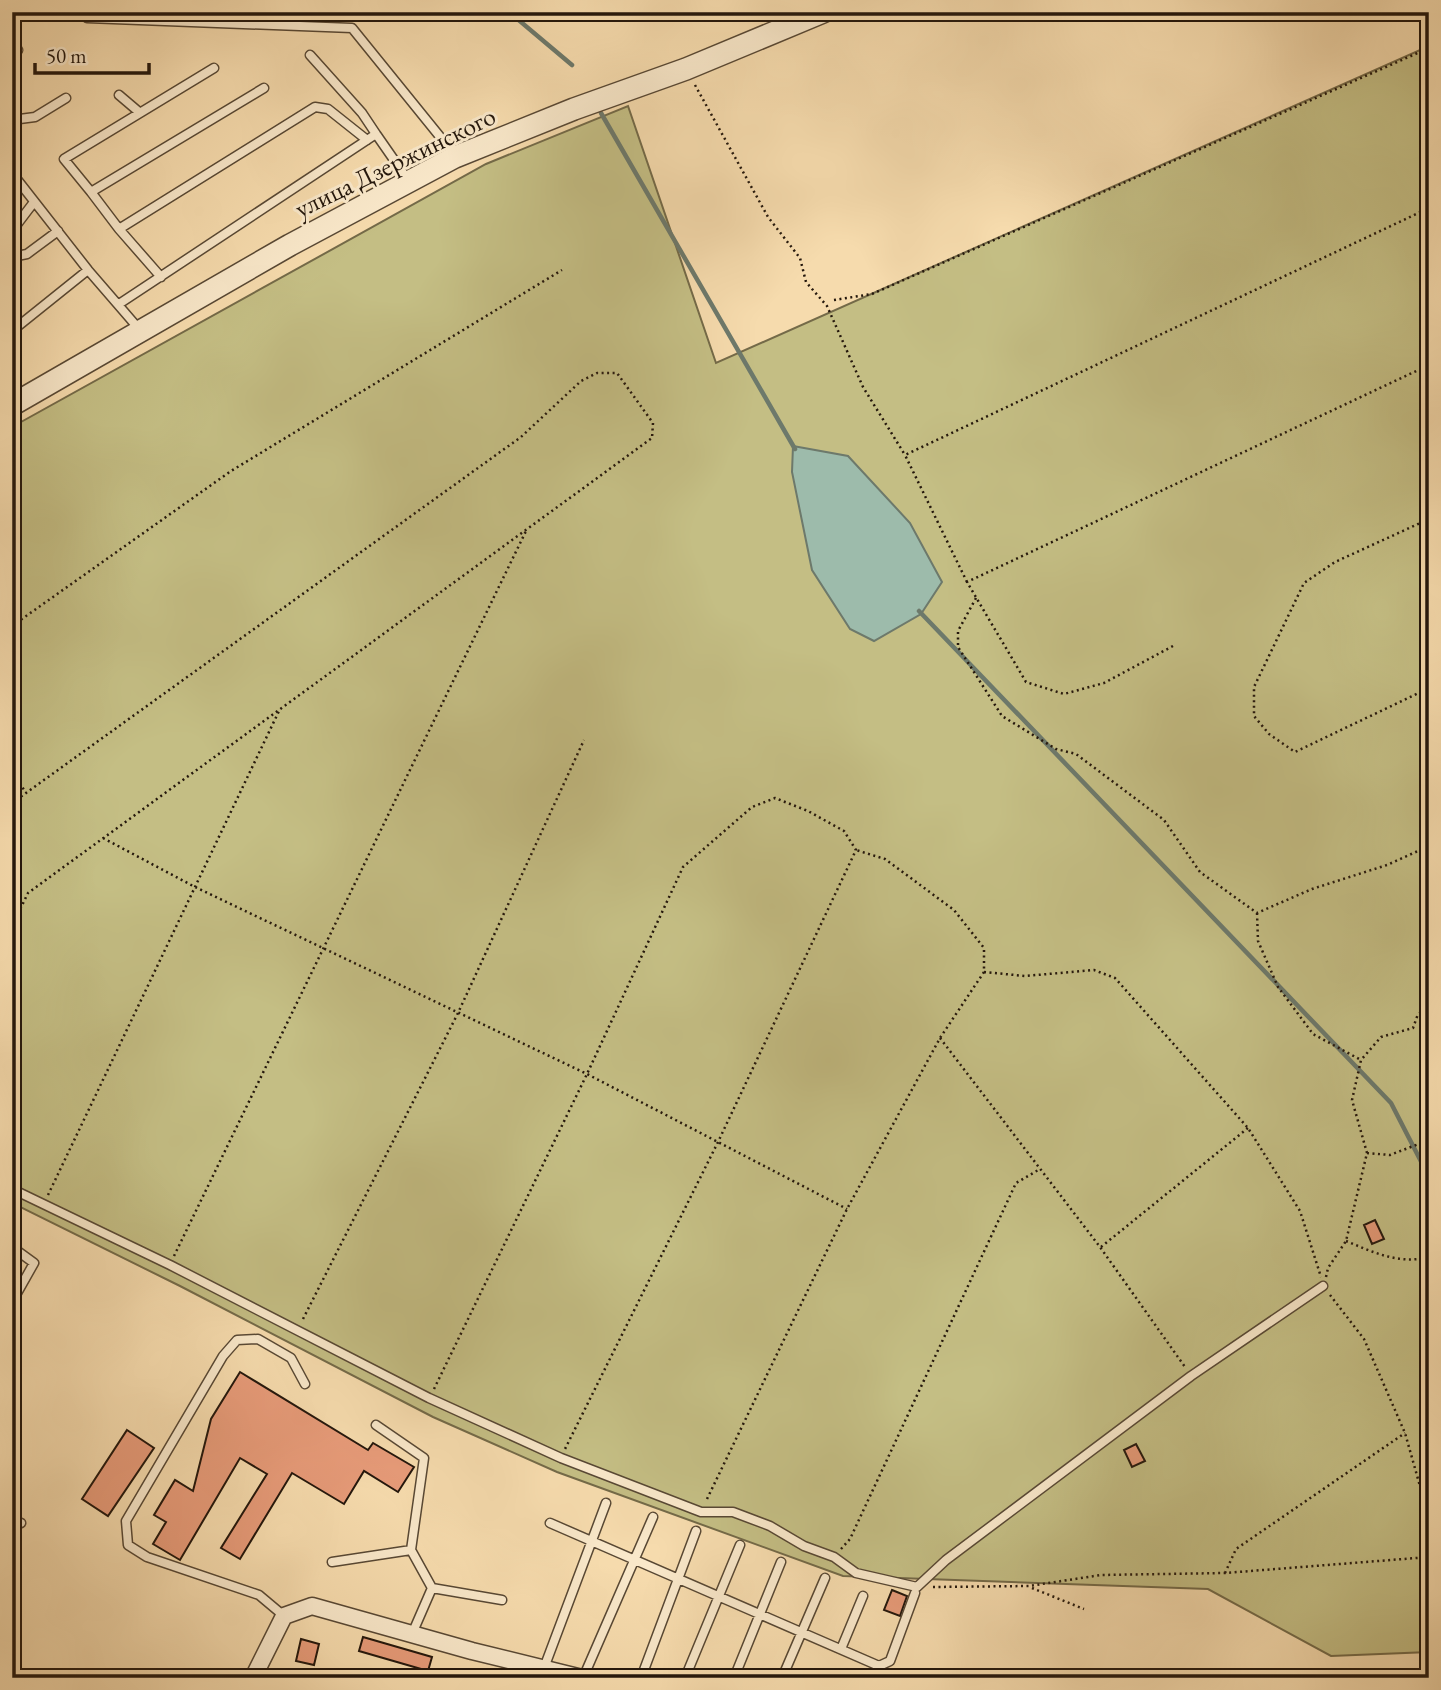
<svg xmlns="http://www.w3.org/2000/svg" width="1441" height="1690" font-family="'EB Garamond',serif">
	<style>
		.green { fill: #c4be84; stroke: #746a48; stroke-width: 2 }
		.water { fill: #9dbbab; stroke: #6d796b; stroke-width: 2 }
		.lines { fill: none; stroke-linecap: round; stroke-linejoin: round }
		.stream { stroke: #6d796b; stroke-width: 4.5 }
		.building { fill: #e79b79; stroke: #24170c; stroke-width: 2 }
		.service-casing { stroke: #584834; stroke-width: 11 }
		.minor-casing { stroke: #584834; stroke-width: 19 }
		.tertiary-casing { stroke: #584834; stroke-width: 24 }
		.path { stroke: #24170c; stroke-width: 2.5; stroke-dasharray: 2 3.5; stroke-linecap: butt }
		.service { stroke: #f9e8ca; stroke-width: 8 }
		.minor { stroke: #f9e8ca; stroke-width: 16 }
		.tertiary { stroke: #f9e8ca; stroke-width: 21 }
		.labels { text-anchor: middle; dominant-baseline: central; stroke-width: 6; stroke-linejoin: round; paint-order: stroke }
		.street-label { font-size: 26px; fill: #24170c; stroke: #f9e8ca }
	</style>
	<rect width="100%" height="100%" fill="#f6dbad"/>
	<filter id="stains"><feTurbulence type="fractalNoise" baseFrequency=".00286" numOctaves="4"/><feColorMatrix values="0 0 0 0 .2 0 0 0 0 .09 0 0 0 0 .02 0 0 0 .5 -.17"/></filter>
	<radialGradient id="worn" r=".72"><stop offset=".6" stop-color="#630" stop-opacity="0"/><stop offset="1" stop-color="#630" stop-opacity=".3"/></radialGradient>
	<path class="green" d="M1429,46V1652L1331,1656L1208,1589L843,1576L557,1472L433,1417L180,1286L12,1203V427L486,164L628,106L716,363Z"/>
	<path class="water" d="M793,446L848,456L910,523L942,582L921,614L874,641L850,629L812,570L792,472Z"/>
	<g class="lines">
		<path class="stream" d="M509,12L572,65
			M601,113L795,449
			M919,611L1391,1103L1429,1177"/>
	</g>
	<path class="building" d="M1375,1220L1384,1239L1372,1244L1364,1225Z
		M240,1372L368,1450L373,1443L414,1467L398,1492L364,1471L344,1504L292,1473L240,1559L221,1548L267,1474L240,1458L180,1560L153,1544L166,1522L154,1515L175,1480L193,1491L211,1419Z
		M127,1430L154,1448L108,1516L82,1499Z
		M1136,1444L1145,1461L1132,1467L1124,1450Z
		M892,1590L907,1596L900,1616L884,1610Z
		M363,1637L432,1657L428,1671L359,1651Z
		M301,1639L319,1644L314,1665L296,1661Z"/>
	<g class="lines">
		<g class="service-casing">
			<path id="service" d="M87,18L352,28L454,154
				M12,55L18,50
				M310,55L362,113L376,134
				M119,95L139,112
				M12,120L35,117L66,98
				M12,173L88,270L139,329
				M91,192L64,159L214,68
				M119,229L91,192L264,88
				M12,231L34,202
				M12,257L27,254L58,231
				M161,277L119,229L315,107L328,109L367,140
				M119,304L376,134L408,180
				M12,331L88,270
				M12,1189L170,1265L429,1398L561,1458L701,1512H733L770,1526L804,1546L834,1557L856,1573L917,1587L946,1560L1191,1376L1323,1286
				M12,1247L34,1263L12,1302
				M376,1425L424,1458L411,1550L432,1588
				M12,1520L21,1523
				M550,1523L879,1666L875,1678
				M332,1562L411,1550
				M284,1616L259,1595L147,1557L128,1545L126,1521L223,1356L237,1340L258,1339L291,1358L305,1384
				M412,1634L432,1588L502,1600
				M841,1649L863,1596
				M879,1666L890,1661L915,1593
				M544,1668L606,1503
				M583,1678L653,1517
				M641,1678L696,1531
				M685,1678L740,1545
				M734,1678L781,1562
				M782,1678L825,1578"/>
		</g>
		<g class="minor-casing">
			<path id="minor" d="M253,1678L284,1616L312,1606L472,1651L582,1678"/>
		</g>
		<g class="tertiary-casing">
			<path id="tertiary" d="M12,405L290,245L455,157L574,109L686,69L823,12"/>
		</g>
		<path class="path" d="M695,85L768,217L800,258L806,282L827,306L863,387L905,455
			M834,300L872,294L1429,48
			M1429,519L1335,562L1304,583L1254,687V716L1269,734L1295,752L1429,688
			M967,582L905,455L1429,208
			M976,598L958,631V647L1002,716L1056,749L1076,754L1164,820L1200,872L1257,913L1312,889L1387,865L1429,846
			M12,626L231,471L562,270
			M1173,646L1104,683L1064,694L1026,682L967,582L1429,365
			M12,775L26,792
			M12,803L521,437L581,381L597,373H617L653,423L652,438L28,893L12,926
			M103,838L195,887L587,1074L847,1209
			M1257,913L1258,941L1278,987L1313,1034L1361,1060
			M984,972L1025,976L1094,970L1115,978L1248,1128L1300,1211L1321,1277
			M940,1038L1100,1247L1185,1367
			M1367,1153L1390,1155L1429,1140
			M48,1195L279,711
			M1346,1241C1373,1252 1399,1265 1429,1257
			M1101,1247L1248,1128
			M174,1256L526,531
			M1326,1277L1328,1268L1346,1241L1367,1153L1352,1100L1361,1060L1381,1037L1413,1028L1418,1014L1429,1009
			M1330,1295L1364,1339L1405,1433L1429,1518
			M303,1319L458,1013L584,740
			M434,1389L587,1074L683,867L752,807L775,798L808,811L844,831L856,850L718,1142L565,1449
			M707,1499L847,1209L940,1038L984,972V948L954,910L885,859L856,850
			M841,1549L850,1539L1016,1183L1040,1169
			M1225,1573L1236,1549L1405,1433
			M933,1587L1029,1586L1101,1575L1225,1573L1429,1557
			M1032,1588L1084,1609"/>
		<use href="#service" class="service"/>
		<use href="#minor" class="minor"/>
		<use href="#tertiary" class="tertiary"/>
	</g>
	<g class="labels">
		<g class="street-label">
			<text transform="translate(395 162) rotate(-26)">улица Дзержинского</text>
		</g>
	</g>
	<rect width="1441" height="1690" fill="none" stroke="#f6dbad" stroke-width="42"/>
	<rect x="14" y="14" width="1413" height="1662" fill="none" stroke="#24170c" stroke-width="3.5"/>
	<rect x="21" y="21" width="1399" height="1648" fill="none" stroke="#24170c" stroke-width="2"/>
	<path d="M35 63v10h114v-10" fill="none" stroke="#24170c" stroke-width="3.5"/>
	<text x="46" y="63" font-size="21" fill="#24170c" stroke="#f9e8ca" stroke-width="5" paint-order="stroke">50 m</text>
	<rect width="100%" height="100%" filter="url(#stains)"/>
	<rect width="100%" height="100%" fill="url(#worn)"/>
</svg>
